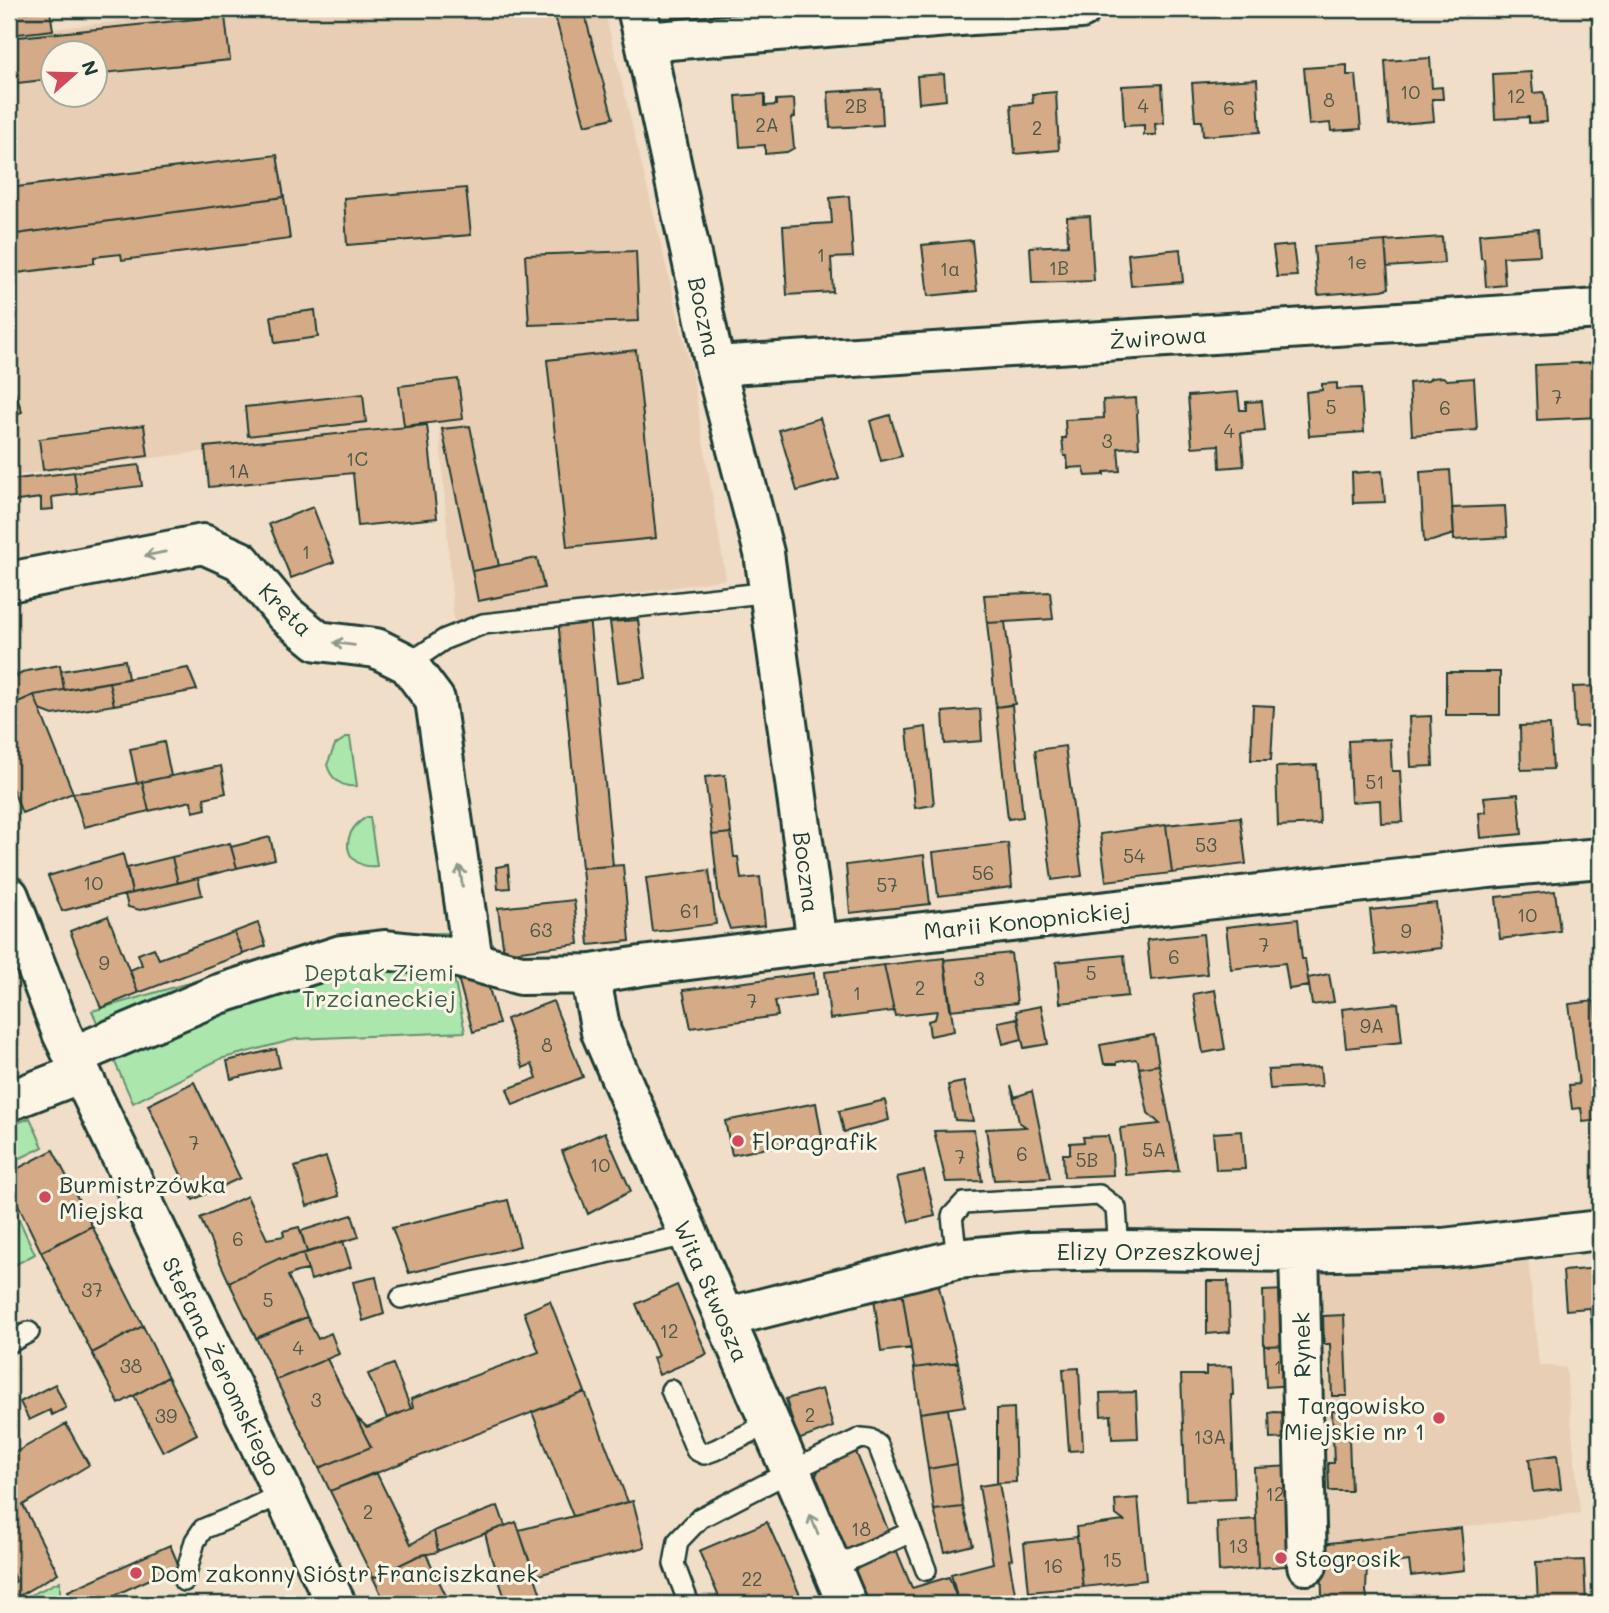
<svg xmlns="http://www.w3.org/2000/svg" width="1609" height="1613" font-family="Mali,sans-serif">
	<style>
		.built { fill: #e8ceb4; fill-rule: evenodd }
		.green { fill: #abe6ac; stroke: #659270; stroke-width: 2 }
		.building { fill: #d5aa86; stroke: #1f3d34; stroke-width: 2 }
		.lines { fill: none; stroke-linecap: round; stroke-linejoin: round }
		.lane-casing { stroke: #1f3d34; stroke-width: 24 }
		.street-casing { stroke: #1f3d34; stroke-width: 44 }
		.secondary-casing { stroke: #1f3d34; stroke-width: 44 }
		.lane { stroke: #fcf5e5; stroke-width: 19 }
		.street { stroke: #fcf5e5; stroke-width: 38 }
		.secondary { stroke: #fcf5e5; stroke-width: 38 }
		.oneway { stroke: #8e998c }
		.poi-dot { fill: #d1495b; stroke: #fcf5e5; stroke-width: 2.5 }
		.labels { text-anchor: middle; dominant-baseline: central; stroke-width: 6; stroke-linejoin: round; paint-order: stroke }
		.number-label { font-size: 19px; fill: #4c5848 }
		.street-label { font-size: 23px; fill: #1f3d34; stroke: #fcf5e5 }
		.park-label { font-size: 23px; fill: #3b5f4c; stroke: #fcf5e5 }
		.poi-label { font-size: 23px; fill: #1f3d34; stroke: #fcf5e5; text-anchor: start }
	</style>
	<rect width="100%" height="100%" fill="#f0dec8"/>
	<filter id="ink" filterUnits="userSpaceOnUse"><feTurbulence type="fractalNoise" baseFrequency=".0143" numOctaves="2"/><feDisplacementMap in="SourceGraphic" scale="14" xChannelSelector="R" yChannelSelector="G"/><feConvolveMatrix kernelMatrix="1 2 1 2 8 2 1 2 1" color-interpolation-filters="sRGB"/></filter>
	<g filter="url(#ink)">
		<path class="built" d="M222,9H604L692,373L726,579L454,622L439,422L9,476V34ZM52,52H94V94H52Z
			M1528,1258L1539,1365L1566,1368L1580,1513L1321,1544L1314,1271H1433Z"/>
		<path class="green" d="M347,737H350L357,786C342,788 331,779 327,765L335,745Z
			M367,817H370L377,866C344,870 337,833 367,817Z
			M445,933L465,1032L296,1039L220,1059L133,1103L92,1011L357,934Z
			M30,1118L43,1147L9,1164V1126Z
			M9,1198L35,1254L13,1266L9,1256Z
			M60,1581V1604H12Z"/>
		<path class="building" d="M553,9H583L613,118L585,125Z
			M50,10L53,30L9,35V14Z
			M225,16L230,60L94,74V52H52V79L9,84V38Z
			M1430,58L1432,88L1442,87L1443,99H1432L1434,121L1389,125L1385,61Z
			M1347,65V75H1356L1361,129L1331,131L1330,123L1309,125L1304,68Z
			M1531,72L1533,93L1543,92L1545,96L1547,122L1529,123V117L1495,119L1493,74Z
			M944,74L946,100L919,103L917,76Z
			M1257,79L1260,132L1203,136L1202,121H1195L1192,83Z
			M1162,84L1164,123L1155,124L1156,135H1144V125L1124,126L1122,86Z
			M881,89L883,125L830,128L828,92Z
			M1056,92L1059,150L1015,154L1011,105L1033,103L1032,94Z
			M765,94V106L776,105V100L794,99L795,117L791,118L794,148L787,152L765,154V145L740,147L736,96Z
			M277,155L284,197L9,235V188Z
			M466,188L471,235L347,245L344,198Z
			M849,196L853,257L831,258L833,292L787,295L783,226L832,223L830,198Z
			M284,197L290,239L122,260L121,254L94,257V263L9,274V235Z
			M1600,199V229H1592L1591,200Z
			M1090,216L1094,281L1032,283L1030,247L1068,245L1067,217Z
			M1538,229L1540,255L1503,257L1505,285L1486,287L1484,259L1481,258L1479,234Z
			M1442,237L1444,263L1387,267L1385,241Z
			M972,240L977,291L928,296L922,245Z
			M1385,241L1389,288L1382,290L1318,295L1314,246Z
			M1293,245L1297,276L1277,277L1273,247Z
			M1180,249L1183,282L1131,286L1128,254Z
			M636,251L639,321L529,325L525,255Z
			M315,310L318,337L275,343L271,316Z
			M636,350L656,538L567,547L547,360Z
			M1598,362L1600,417L1537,420L1535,365Z
			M9,374L22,412L9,417Z
			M1443,377L1447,380L1474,378L1477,430L1412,435L1409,383L1428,381L1431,378Z
			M458,379L463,419L404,426L399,386Z
			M1337,383V389L1361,388L1364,432L1309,436L1306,392L1322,390V384Z
			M1238,392L1240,410H1246V402L1262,401L1265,431L1241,433L1244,466L1220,468L1219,445L1192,447L1188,396Z
			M363,394L366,422L248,436L245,407Z
			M1136,398L1139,447L1118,448L1120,471L1104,472V475L1086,476L1083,467L1068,468L1067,456H1064L1062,438H1066L1065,420L1104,418L1103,400Z
			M890,415L902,456L881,461L870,421Z
			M820,418L839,479L797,491L779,430Z
			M144,425L148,456L43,470L39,439Z
			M427,425L437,518L358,526L353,473L209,487L205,447Z
			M470,426L499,566L472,571L442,429Z
			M139,465L142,486L77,494L74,472Z
			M1450,470L1454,534L1432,541L1424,542L1420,472Z
			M1382,471L1385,502L1353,503L1352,473Z
			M74,472L77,494L52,497L53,509L41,510V498L10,502L9,480Z
			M1505,506L1507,537L1454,540L1452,508Z
			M313,507L334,562L291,578L269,524Z
			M537,558L544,588L478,601L472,571Z
			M1050,592L1053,619L987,623L984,595Z
			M589,616L613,866L582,868L558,619Z
			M638,620L646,678L618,682L610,622Z
			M1005,622L1015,704L996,707L987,623Z
			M9,657L17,677L22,672L60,665L64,690L34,695L9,706Z
			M125,660L128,679L64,690L61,671Z
			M188,668L197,690L114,705L109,682Z
			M1446,672H1500V715H1446Z
			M109,682L114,705L53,715L40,710L34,695Z
			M1600,686V726L1575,727L1573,687Z
			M34,695L73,793L22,813L9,780V706Z
			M1012,705L1023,817L1008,819L996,707Z
			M1253,705L1274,706L1271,760H1251Z
			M980,709L982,741L945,744L943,712Z
			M1431,716L1433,766L1411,767L1409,717Z
			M1550,725L1553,769L1521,770L1520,726Z
			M926,727L934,805L915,808L907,730Z
			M1390,739L1392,771H1400L1403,822L1381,823L1380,800L1351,802L1348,741Z
			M164,742L171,776L137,783L130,749Z
			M1065,746L1082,876L1052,880L1035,750Z
			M1600,757V818H1593L1591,758Z
			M1317,765L1320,824L1278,826L1276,767Z
			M221,766L226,793L204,798L206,809L193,812L191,801L149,811L142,782Z
			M725,775L731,833L712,835L705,777Z
			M142,782L149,811L84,827L73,793L97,791Z
			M1518,794L1522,834L1481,838L1479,813L1486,812L1484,797Z
			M1240,817L1246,864L1172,873L1166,825Z
			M1166,825L1172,873L1106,881L1100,834Z
			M731,833L734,857H738L741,879L760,877L765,925L730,929L719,898L712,835Z
			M270,837L275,859L237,868L231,847Z
			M230,843L237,868L178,883L172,857Z
			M1008,843L1012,887L938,896L933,852Z
			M123,854L132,893L62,911L48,876Z
			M924,855L930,904L850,913L846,865Z
			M172,857L178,883L132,893L127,868Z
			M508,865L510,888L498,889L496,867Z
			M623,865L630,941L589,945L582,868Z
			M709,870L716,924L653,932L646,878Z
			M198,878L202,895L140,910L128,907L125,895Z
			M1600,887V924L1596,888Z
			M1555,891L1560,931L1500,939L1496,897Z
			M574,900L579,944L504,953L498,908Z
			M1436,903L1441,948L1375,955L1370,910Z
			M108,916L138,993L101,1008L70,931Z
			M1298,919L1302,959H1305L1309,986L1289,989L1285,963L1231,969L1226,927Z
			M258,923L266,946L243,954L234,932Z
			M234,932L243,954L138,993L130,970L142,965L138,954L154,948L159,959Z
			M1203,934L1207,974L1151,980L1147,940Z
			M1011,953L1017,1003L950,1010L944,960Z
			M1124,955L1128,996L1060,1003L1056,962Z
			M944,958L954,1031L930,1036L928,1021L935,1019L937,1011L895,1016L884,965Z
			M884,965L894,1011L830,1019L825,972Z
			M484,970L499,1024L473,1032L458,978Z
			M814,973L816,995L775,1001L778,1016L691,1028L683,990Z
			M1329,974L1334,1002L1312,1005L1308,978Z
			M1215,990L1225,1049L1203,1053L1193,994Z
			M553,1001L583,1077L513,1105L507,1089L537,1078L532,1064L523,1068L506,1019Z
			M1594,1001L1597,1033H1600V1120L1583,1122L1581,1108L1572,1109L1569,1085L1579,1084L1569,1004Z
			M1398,1003L1402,1042L1346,1048L1342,1009Z
			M1041,1006L1048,1044L1024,1048L1016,1011Z
			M1018,1018L1022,1039L1003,1044L998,1022Z
			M1154,1035L1159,1065L1139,1068L1138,1061L1135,1059L1117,1062V1064H1104L1100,1045Z
			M276,1049L280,1067L231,1079L227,1061Z
			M1159,1065L1179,1171L1126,1175L1120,1130L1121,1128L1160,1124L1148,1113L1139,1068Z
			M1320,1067L1322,1086L1270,1089L1268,1070Z
			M194,1082L240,1178L193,1200L148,1105Z
			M964,1082L973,1121L955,1120L948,1085Z
			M1011,1086L1015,1097L1032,1091L1050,1178L994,1180L986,1129L1026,1127L1019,1122Z
			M885,1100L889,1120L844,1132L839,1111Z
			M816,1103L822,1137L732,1155L725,1121Z
			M974,1130L982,1181L946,1182L934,1131Z
			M1242,1131L1245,1169L1216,1170L1213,1133Z
			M605,1132L631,1191L588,1214L562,1151Z
			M1108,1136L1112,1152L1113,1175L1064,1177L1063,1154H1070V1143L1084,1142L1083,1137Z
			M53,1150L92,1226L41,1252L9,1186V1173Z
			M326,1157L339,1196L307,1206L295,1167Z
			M924,1171L935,1216L909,1222L897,1177Z
			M247,1196L267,1239L284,1236L283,1231L299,1227L307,1252L281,1260L280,1258L229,1282L200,1218Z
			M508,1200L520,1246L409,1273L392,1228Z
			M352,1215L359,1237L307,1252L301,1231Z
			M92,1226L143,1326L92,1353L41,1252Z
			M343,1241L351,1267L311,1280L303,1254Z
			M303,1254L308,1270L297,1272L288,1276L307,1317L256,1338L229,1282L280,1258L281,1260Z
			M1600,1268V1307L1566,1310L1563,1271Z
			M376,1277L384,1314L363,1321L353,1282Z
			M1207,1281H1228L1230,1332L1207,1334Z
			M938,1283L958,1362L914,1368L902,1291Z
			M677,1285L707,1354L659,1375L653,1358L658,1356L636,1304Z
			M1286,1290L1288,1345L1264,1346L1263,1291Z
			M902,1291L911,1348L881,1352L874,1298Z
			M550,1301L585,1392L330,1491L319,1468L371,1447L356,1417L367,1427L413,1408L411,1399L539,1352L524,1312Z
			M1590,1307H1600V1344H1594Z
			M1344,1315L1347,1396H1332L1330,1344H1324L1323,1316Z
			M307,1317L318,1339L331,1333L339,1354L276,1380L256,1338Z
			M143,1326L168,1377L119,1404L92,1353Z
			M1290,1345L1292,1385L1266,1387L1264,1346Z
			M327,1359L371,1447L319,1468L276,1380Z
			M958,1362L965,1406L920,1413L914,1368Z
			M393,1364L411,1409L387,1418L368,1374Z
			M1232,1366L1233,1395H1231L1235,1499L1186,1501L1181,1375H1206V1367Z
			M1079,1368L1083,1450L1069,1451L1063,1369Z
			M168,1377L197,1434L163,1452L134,1396Z
			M55,1384L66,1408L52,1415L50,1410L29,1420L20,1402Z
			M822,1389L833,1427L798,1440L786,1399Z
			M585,1392L628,1502L573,1516L532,1412Z
			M1136,1392L1138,1438L1112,1439L1111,1415L1101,1416L1100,1393Z
			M1014,1408L1016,1482L997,1483V1409Z
			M948,1409L957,1464L928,1469L920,1413Z
			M1332,1411H1348L1351,1491H1329L1328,1463H1334Z
			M1274,1412L1293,1413V1438L1270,1439L1269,1413Z
			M66,1424L89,1465L23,1505L58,1573L17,1597L9,1586L16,1581L9,1568V1456Z
			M856,1452L912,1588L949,1577L959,1604H866L815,1478L820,1466Z
			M1557,1455L1561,1489L1533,1492L1529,1459Z
			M957,1464L963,1507L934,1510L928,1469Z
			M1295,1466L1297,1565L1258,1568L1254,1468Z
			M376,1472L411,1544L434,1531L438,1551V1552L418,1556L373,1578L330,1491Z
			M999,1483L1012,1559L1009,1560L1017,1604H959L951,1574L993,1563L979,1486Z
			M1138,1498L1146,1580L1083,1587L1076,1527L1124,1521L1116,1515L1115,1500Z
			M633,1501L645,1547L534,1576L519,1530Z
			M498,1506L505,1526L438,1551L434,1531Z
			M963,1507L973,1545L945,1552L934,1510Z
			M1256,1519L1258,1568L1219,1572L1217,1522Z
			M516,1522L519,1530L544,1604H507L491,1557L485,1533Z
			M767,1522L804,1604H722L699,1551Z
			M1461,1528L1465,1570L1411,1576L1409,1561L1367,1566L1366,1591L1368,1604H1316L1314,1597L1322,1598L1321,1544Z
			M1077,1537L1083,1587L1029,1592L1024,1543Z
			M170,1545L179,1566L95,1604H74L68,1591Z
			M426,1554L450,1604H386L373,1578L418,1556Z
			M1584,1560L1586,1604H1538L1536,1562Z
			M9,1568L16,1581L9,1585Z
			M564,1595L567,1604H544L543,1602Z"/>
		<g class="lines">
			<g class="lane-casing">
				<path id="lane" d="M408,664L445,639L483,624L771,592
					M957,1259L952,1216L964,1203L1099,1195L1116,1208L1119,1250
					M401,1298L688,1235
					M9,1343L29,1332
					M671,1390L696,1450L704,1454L715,1450L770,1423
					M832,1568L911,1532
					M184,1581L195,1541L203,1529L239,1514L283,1493
					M689,1604L674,1564L678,1541L700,1518L791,1471L861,1438L870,1439L878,1445L926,1570"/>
			</g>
			<g class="street-casing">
				<path id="street" d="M637,9L645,42L715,366L764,553L817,944
					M645,42L972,15L1081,9
					M715,366L1600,309
					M9,582L203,544L241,561L285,614L318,641L376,648L408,664L435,700L473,961
					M592,974L593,990L601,1032L799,1490L847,1604
					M73,1056L219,994L341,955L384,950L459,958L521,975L592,974L641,966L817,944L1488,868L1600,858
					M9,1101L81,1073
					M1299,1252L1307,1565
					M724,1318L957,1259L1030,1252L1119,1250L1299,1252L1443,1248L1600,1230"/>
			</g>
			<g class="secondary-casing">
				<path id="secondary" d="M9,896L62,1033L336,1604"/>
			</g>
			<use href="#lane" class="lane"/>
			<use href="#street" class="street"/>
			<use href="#secondary" class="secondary"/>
		</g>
		<defs><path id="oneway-shaft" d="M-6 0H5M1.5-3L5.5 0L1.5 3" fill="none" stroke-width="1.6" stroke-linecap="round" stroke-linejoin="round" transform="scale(1.75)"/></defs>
		<g class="oneway">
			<use href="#oneway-shaft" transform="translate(155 554) rotate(169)"/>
			<use href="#oneway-shaft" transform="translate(344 644) rotate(-173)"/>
			<use href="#oneway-shaft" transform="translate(461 876) rotate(-98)"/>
			<use href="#oneway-shaft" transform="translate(814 1524) rotate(-112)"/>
		</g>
	</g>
	<g class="poi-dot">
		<circle cx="738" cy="1141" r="7"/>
		<circle cx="45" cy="1197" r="7"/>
		<circle cx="1439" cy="1418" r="7"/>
		<circle cx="1281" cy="1558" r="7"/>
		<circle cx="136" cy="1573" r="7"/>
	</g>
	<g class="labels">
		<g class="number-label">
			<text x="1410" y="91">10</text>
			<text x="1516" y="95">12</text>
			<text x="1329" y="99">8</text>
			<text x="856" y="105">2B</text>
			<text x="1143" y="105">4</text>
			<text x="1229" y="107">6</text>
			<text x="767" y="124">2A</text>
			<text x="1037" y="127">2</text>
			<text x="821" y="254">1</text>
			<text x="1357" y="261">1e</text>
			<text x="1059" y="267">1B</text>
			<text x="950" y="268">1a</text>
			<text x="1557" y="396">7</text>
			<text x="1331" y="406">5</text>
			<text x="1445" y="407">6</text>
			<text x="1229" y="430">4</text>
			<text x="1107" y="440">3</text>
			<text x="357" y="458">1C</text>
			<text x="239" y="470">1A</text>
			<text x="306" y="551">1</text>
			<text x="1375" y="781">51</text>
			<text x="1206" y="844">53</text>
			<text x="1134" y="855">54</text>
			<text x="983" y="872">56</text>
			<text x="93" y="882">10</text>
			<text x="887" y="884">57</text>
			<text x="690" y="910">61</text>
			<text x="1527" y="914">10</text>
			<text x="541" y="929">63</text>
			<text x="1406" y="930">9</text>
			<text x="1264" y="944">7</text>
			<text x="1174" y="956">6</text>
			<text x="104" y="962">9</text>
			<text x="1091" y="972">5</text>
			<text x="979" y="978">3</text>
			<text x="920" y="987">2</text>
			<text x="857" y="992">1</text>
			<text x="752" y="1000">7</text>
			<text x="1372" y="1025">9A</text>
			<text x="547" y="1044">8</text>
			<text x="194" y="1142">7</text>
			<text x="1154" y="1149">5A</text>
			<text x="1022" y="1153">6</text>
			<text x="960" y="1156">7</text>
			<text x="1087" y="1159">5B</text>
			<text x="600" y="1164">10</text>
			<text x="238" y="1238">6</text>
			<text x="92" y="1289">37</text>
			<text x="268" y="1299">5</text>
			<text x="669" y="1330">12</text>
			<text x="298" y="1347">4</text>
			<text x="131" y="1365">38</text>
			<text x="1278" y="1366">1</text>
			<text x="316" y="1399">3</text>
			<text x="810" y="1414">2</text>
			<text x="166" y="1415">39</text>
			<text x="1210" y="1436">13A</text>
			<text x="1275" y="1493">12</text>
			<text x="368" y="1511">2</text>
			<text x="861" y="1528">18</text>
			<text x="1238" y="1545">13</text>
			<text x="1112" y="1559">15</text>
			<text x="1053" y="1565">16</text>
			<text x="752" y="1578">22</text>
		</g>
		<g class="street-label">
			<text transform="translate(705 317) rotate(78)">Boczna</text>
			<text transform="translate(1158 337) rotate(-4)">Żwirowa</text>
			<text transform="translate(286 609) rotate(45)">Kręta</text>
			<text transform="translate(807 872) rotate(83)">Boczna</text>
			<text transform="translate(1027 920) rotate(-6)">Marii Konopnickiej</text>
			<text x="1159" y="1251">Elizy Orzeszkowej</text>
			<text transform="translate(712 1291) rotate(66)">Wita Stwosza</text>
			<text transform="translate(1301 1345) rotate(-91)">Rynek</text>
			<text transform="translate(222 1366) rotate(64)">Stefana Żeromskiego</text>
		</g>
		<g class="park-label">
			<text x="379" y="972">Deptak Ziemi<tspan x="379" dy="26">Trzcianeckiej</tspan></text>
		</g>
		<g class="poi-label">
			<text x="752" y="1141">Floragrafik</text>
			<text x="59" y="1184">Burmistrzówka<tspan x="59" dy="26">Miejska</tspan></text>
			<text x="1425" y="1405" text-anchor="end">Targowisko<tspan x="1425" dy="26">Miejskie nr 1</tspan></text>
			<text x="1295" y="1558">Stogrosik</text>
			<text x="150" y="1573">Dom zakonny Sióstr Franciszkanek</text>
		</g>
	</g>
	<rect width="1609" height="1613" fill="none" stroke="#fcf5e5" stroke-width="35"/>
	<rect x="18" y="18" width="1574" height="1578" fill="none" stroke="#1f3d34" stroke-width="2.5" filter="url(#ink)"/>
	<g transform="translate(74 74) rotate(70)"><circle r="33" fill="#fcf5e5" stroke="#a4ab9e" stroke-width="2"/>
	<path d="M0-5L12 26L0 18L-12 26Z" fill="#d1495b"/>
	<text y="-10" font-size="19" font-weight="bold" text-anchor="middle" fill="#1f3d34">N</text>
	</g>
</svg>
